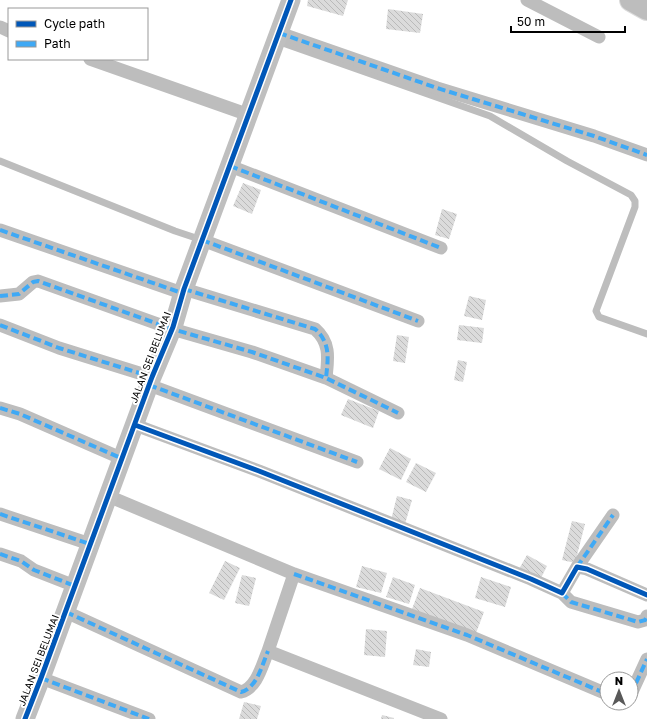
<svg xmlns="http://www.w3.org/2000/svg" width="647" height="719" font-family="'Golos Text',sans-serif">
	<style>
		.building { fill: url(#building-back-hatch) }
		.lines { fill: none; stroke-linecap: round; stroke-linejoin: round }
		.highway-casing { stroke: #dbdbdb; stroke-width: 24 }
		.lane { stroke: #bdbdbd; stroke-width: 7 }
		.street { stroke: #bdbdbd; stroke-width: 13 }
		.secondary { stroke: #bfbfbf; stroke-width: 19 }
		.highway { stroke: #bdbdbd; stroke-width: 22 }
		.quiet { stroke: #3fa9f5; stroke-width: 4; stroke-dasharray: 8 4; stroke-linecap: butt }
		.cycleway-casing { stroke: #fff; stroke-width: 8 }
		.cycleway { stroke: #0057b8; stroke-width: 5 }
		.labels { text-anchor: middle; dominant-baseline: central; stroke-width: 4; stroke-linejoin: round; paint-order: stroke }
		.street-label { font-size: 10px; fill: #000; stroke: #fff }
	</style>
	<defs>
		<pattern id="building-back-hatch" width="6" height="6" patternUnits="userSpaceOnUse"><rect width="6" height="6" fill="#dbdbdb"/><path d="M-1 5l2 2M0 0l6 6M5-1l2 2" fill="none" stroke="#bababa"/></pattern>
	</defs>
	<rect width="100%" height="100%" fill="#fff"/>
	<path class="building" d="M308,0H348L343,16L307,6Z
		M388,9L423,14L420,33L386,29Z
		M243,183L261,190L252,214L233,206Z
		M442,209L457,214L449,239L435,235Z
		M469,296L486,300L482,320L464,316Z
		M459,325L484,328L482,343L457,340Z
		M397,335L409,337L405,363L393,361Z
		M458,360L467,362L463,382L454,380Z
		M348,399L379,411L373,428L341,415Z
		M390,448L411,459L401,480L379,469Z
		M416,463L436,473L426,492L406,482Z
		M397,496L412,500L405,524L391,520Z
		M572,521L585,524L575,563L562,560Z
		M527,555L547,566L540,580L519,569Z
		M225,561L240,568L224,600L209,593Z
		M362,566L387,573L381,593L356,587Z
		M242,575L256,578L249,606L235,603Z
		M393,577L415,585L409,604L386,597Z
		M481,577L511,587L505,607L475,598Z
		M420,588L484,612L476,633L412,609Z
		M366,629L387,631L385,657L364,655Z
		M416,649L431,652L429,667L413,665Z
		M244,702L261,706L257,719H239Z
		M382,715L394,718V719H381Z"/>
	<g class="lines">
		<g class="highway-casing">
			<path id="highway" d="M631,0L647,9"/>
		</g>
		<path class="lane" d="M277,41L490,116L567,161L631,195L635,201V207L596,311L599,317L647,334
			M0,161L175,231L202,240"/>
		<path class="street" d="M527,0L599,37
			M0,27L9,31
			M279,33L437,88L594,136L647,155
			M90,59L249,115
			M230,166L441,248
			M0,230L182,293
			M202,240L418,321
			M184,289L315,329C331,343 328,359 326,378
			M0,296L19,294L33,282L38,281L172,329L252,352L326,378L398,413
			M0,325L59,348L152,377
			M149,385L357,462
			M0,408L20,414L123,459
			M135,425L259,471L531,579L562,593L577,567L587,569L647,595
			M108,496L294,574L467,635L607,694
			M0,514L90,544
			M0,554L21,561L34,570L75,586
			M577,567L613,515
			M294,574L268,651L441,719
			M562,593L571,602L638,622L645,620L647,616
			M66,612L241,692C257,688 262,665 268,651
			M41,678L149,719
			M631,694L647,659"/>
		<path class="secondary" d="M25,719L41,678L152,377L173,327L184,289L291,0"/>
		<use href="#highway" class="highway"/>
		<path class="quiet" d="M279,33L437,88L594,136L647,155
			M230,166L441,248
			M0,230L182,293
			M202,240L418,321
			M184,289L315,329C331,343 328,359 326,378
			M0,296L19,294L33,282L38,281L172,329L252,352L326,378L398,413
			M0,325L59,348L152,377
			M149,385L357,462
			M0,408L20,414L123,459
			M0,514L90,544
			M0,554L21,561L34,570L75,586
			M577,567L613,515
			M294,574L467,635L607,694
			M562,593L571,602L638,622L645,620L647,616
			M66,612L241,692C257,688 262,665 268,651
			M41,678L149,719
			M631,694L647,659"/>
		<g class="cycleway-casing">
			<path id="cycleway" d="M135,425L259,471L531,579L562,593L577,567L587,569L647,595
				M25,719L41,678L152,377L173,327L184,289L291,0"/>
		</g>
		<use href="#cycleway" class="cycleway"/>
	</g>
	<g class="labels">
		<g class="street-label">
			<text transform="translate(150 357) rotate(-69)">JALAN SEI BELUMAI</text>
			<text transform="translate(38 660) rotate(-69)">JALAN SEI BELUMAI</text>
		</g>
	</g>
	<rect x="8" y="8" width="140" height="52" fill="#ffffff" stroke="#999999"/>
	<rect x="16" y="21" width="20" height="6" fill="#0057b8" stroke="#999999"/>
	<text x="44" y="28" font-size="12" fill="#000000">Cycle path</text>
	<rect x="16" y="41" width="20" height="6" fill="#3fa9f5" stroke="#999999"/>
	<text x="44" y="48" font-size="12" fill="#000000">Path</text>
	<g transform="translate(619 691)"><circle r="19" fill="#ffffff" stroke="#999999"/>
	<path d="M0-3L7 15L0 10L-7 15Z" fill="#595959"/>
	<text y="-6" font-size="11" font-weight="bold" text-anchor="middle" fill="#000000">N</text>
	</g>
	<path d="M511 26v6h114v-6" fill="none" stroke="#000000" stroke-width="2"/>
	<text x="517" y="26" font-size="12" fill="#000000" stroke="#ffffff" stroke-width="3" paint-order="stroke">50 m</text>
</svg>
